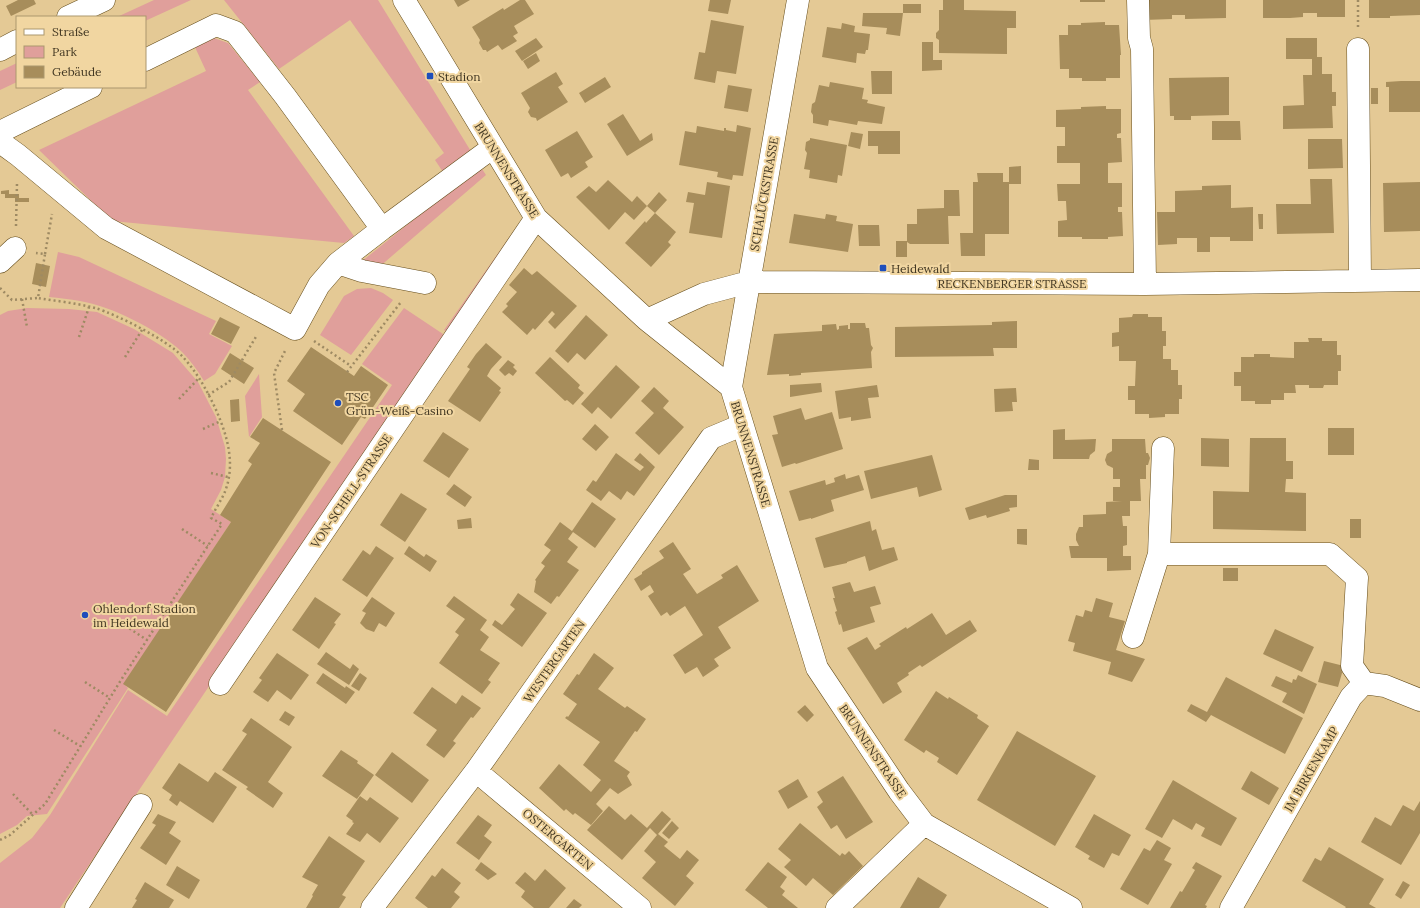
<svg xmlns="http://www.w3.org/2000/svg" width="1420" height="908" font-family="Lora,serif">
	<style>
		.green { fill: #e09f9b }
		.building { fill: #a78d5b }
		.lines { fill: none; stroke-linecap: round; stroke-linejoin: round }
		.minor-casing { stroke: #654d1b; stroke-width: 23 }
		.path { stroke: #9e8a63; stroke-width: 2.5; stroke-dasharray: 2 3; stroke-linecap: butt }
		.minor { stroke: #fff; stroke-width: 22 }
		.poi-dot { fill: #1e4ebb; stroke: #f1d6a1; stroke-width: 1.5 }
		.labels { text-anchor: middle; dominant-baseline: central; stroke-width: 4; stroke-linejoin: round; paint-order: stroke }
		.poi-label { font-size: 12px; fill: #433823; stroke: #f1d6a1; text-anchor: start }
		.street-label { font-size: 12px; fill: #433823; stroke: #f1d6a1 }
	</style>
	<rect width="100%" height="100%" fill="#e4c995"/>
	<path class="green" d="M154,0H191L145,21V17H117Z
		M224,0H378L472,153L445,175L435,160L444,153L350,20L279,69Z
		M211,37L228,43L260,82L248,90L354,236L344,243L112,221L39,150L206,71L194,45Z
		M17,63V82L0,90V71Z
		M480,166L486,175L378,268L361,262Z
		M518,225L521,230L450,334L444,330Z
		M58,252L79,257L216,321L209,334L232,346L215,374L204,381C198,371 191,361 182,352C159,330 111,306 80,301C70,299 59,298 49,297Z
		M371,288L383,293L393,300L351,355L320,335L344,296L357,289Z
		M27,308L69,309L97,312L134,329L173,353L198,382L216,417L225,447L226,459L225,477L221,490L211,509L231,522L124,684L128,688L47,814L27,816L17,825L0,834V315L8,311Z
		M404,308L446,336L174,738L60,908H0V863L32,838L50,815L128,690L167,716L392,385L362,364Z
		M259,374L262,417L249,437L245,396Z"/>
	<path class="building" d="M18,0H34L36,4L11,16L6,6Z
		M454,0H470L458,7Z
		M520,0H525L534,14L514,26L518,33L513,36L517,41L502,50L498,45L487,52L486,50H483L479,43L480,40L472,27L503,8L504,10Z
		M710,0H731L728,14L708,11Z
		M943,0H964V10L1016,11V28H1007V54L939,53V40L936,38V33L939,30V10H943Z
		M1080,0H1105V2H1080Z
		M1144,0H1226V18L1185,19V15H1172V19L1144,20Z
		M1263,0H1345V17H1317V13H1303V17L1290,18H1263Z
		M1369,0H1420V15L1390,16V18H1369Z
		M903,4H921V13H903L900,36L886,34L887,28L862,26L863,13H903Z
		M711,20L744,26L736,74L717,71L715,83L694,79L699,52L705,53Z
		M1105,22V25H1119L1121,55H1120V78H1106V81H1082V78H1069V69H1060L1059,35H1068V25H1081V23Z
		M842,23L855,26L854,32L870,34L868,50H866L865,54L857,53L856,63L822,57L827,27L841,29Z
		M536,38L543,47L522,61L515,51Z
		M1286,38H1317V57H1322V74H1332V92H1336V106H1332L1333,128L1283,129V106L1304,105L1303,75H1312V59H1286Z
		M922,42H933V60H942V70L922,71Z
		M536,53L540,61L528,69L523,61Z
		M871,71H892V94H872Z
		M556,72L563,84L558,87L568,102L537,121L536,118L531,117L528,112L530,108L521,93Z
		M605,77L611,87L585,103L579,93Z
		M1229,77V115L1191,116V120H1174V116H1170L1169,78Z
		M1401,81H1420V112H1389V87H1386V82Z
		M830,82L864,88L862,99L868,100L867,103L885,107L882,124L858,121L857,125L829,120L828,126L813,123V115L811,112L812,104L815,102L819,85L829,87Z
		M728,85L752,89L748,112L724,108Z
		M1371,88H1378V104H1371Z
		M1106,106V109H1121V133L1117,134V138H1121L1122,162L1108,163V183H1122V207H1118V212H1122L1123,236L1108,237V239H1082V237H1058V221L1067,220L1066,201H1058L1057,184H1080V163H1057V146H1065V127H1056V110L1081,109V107Z
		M623,114L640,141L652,133L653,140L627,156L607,124Z
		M1212,121H1240L1241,140H1212Z
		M737,125L751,128L743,176L733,175L732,180L717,177L718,172L679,165L685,131L696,133L697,126L724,131V128H726V130L736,132Z
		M577,131L593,157L585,162L588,167L571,178L568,173L561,177L545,150Z
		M868,131H900V154H878V146H868Z
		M851,132L863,134L860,149L848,146Z
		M810,138L847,145L842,176L838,175L837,183L809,178L810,170L804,169L807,153L805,150L806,142L810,140Z
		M1308,139H1342L1343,168L1308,169Z
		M1021,166V184H1009V234H985V256H961L960,233H973V182H978L977,173H1003V182H1009V167Z
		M1310,179H1332L1334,233L1277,234L1276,204H1311Z
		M608,180L632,202L637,196L647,206L634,220L625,212L609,230L576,197L589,186L596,192Z
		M707,182L730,186L722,238L689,233L694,203L686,202L688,192L705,195Z
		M1420,182V231L1384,232L1383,183Z
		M1231,185V208L1253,207V241H1230V237H1210V252H1197V238H1177V244L1158,245L1157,212H1175V191L1202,190V186Z
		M9,190V194H19V198H29V202H15V198H5V194H1V191Z
		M944,190H959L960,216H948L949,244H910L907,242V224H917V209L944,208Z
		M659,192L667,200L655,213L647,206Z
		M655,213L676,232L668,242L671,245L651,267L625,243L645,221L646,223Z
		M794,214L825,219L826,214L837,216L836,221L853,224L848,252L789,243Z
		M1258,214H1263V229H1259Z
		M858,225H879L880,246H859Z
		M896,241H907V257H896Z
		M36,263L50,266L46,287L32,284Z
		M524,268L532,275L537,271L577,306L555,329L548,322L555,314L552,311L535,330L533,328L527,335L502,312L508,306L506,304L517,292L509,285Z
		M1133,314H1148V317H1162V331H1166V346H1163V359H1171V370H1178V385H1182V399H1179V414H1165V417L1149,418V414H1135V400H1128V386H1135L1136,361H1119V346L1112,347V333L1119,332V318L1132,317Z
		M586,315L608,335L585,360L577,353L568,363L555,351Z
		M220,317L240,327L231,344L211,334Z
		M1017,321V348H993L994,356L895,357V327L992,325V322Z
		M850,323H865L866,328H869L871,345L873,348L871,352L872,368L801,373V375L789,376V374L767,375L774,334L822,331V325L836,324L837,330L839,329V326L848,325V329H850Z
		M1308,338H1322V341H1337V355H1341V371H1338V385H1324L1323,388H1309V385H1295L1296,393H1284V400H1271V404H1255V401H1241V386H1234V372H1241V357H1254V354H1270V357L1294,358V342H1309Z
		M486,343L502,357L491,369L487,376L501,388L499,391L501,392L480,422L448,401L470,369L467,367L476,354Z
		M311,347L354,376L361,366L388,385L365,419L361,417L342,445L293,411L305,394L287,381Z
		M230,353L254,368L244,384L221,369Z
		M550,357L580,385L578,388L584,393L573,405L567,400L565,401L535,373Z
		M508,360L515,365L513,367L517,371L513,376L509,373L505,376L499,370Z
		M616,365L640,387L611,419L598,407L592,414L581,404Z
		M821,383L822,392L790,397V385Z
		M877,385L879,397L868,398L871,418L851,421V417L839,419L835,391Z
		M654,387L669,401L663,408L684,427L659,455L635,433L654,413L641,401Z
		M1016,388L1017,402H1012L1013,411L995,412L994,389Z
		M239,399L240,421L231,422L230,400Z
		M801,408L805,420L832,412L843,449L796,464L795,463L782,467L772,435L778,434L773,416Z
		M263,418L331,462L166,712L123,684L231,522L220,515L252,464L248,461L260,443L250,437Z
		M595,424L609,437L596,451L582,439Z
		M1328,428H1354V455H1328Z
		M1065,429V440L1096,439L1095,451L1090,455L1089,459H1053V430Z
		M443,432L469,449L449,478L423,461Z
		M1201,438L1229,439V467L1201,466Z
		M1250,438H1286V461H1293V479H1286L1285,492L1306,493V531L1213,529V491L1249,492Z
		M1112,439H1145L1146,453H1148L1150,458L1148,465H1146V479H1140L1141,501H1130V516H1122L1123,526H1127V545L1123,546V556H1131V570L1107,571V558H1071L1069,546H1079L1076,540V534L1079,527H1083V515L1106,514V502L1122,501H1113V487H1120V479H1113V468L1107,465L1105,460L1107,454L1112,451Z
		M616,453L640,471L644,467L634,460L640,453L655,467L634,496L627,491L621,500L609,491L601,501L586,490L593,480L596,482Z
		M932,455L942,490L919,497L917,487L871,499L864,471Z
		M1029,459L1039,460V470H1028Z
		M845,474L846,479L859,475L864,490L831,500L834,511L811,519V518L799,521L789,491L825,480L826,485L835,482L834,478Z
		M454,484L472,497L465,507L446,494Z
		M401,493L427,509L405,542L380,525Z
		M1005,495H1017V507L1009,508L1010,511L987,518L986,515L969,520L965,508Z
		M592,502L616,519L595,548L573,532L568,539L578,547L567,562L579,570L559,597L557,596L551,604L534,592L536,581L535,580L545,566L541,563L551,550L544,545L560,522L572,531Z
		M471,518L472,528L458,529L457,520Z
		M1350,519H1361V538H1350Z
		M870,521L872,531L876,529L882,550L894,547L898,560L869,571L865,556L847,562V563L824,568L815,538Z
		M1017,529H1027V545L1017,544Z
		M673,542L691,569L683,574L697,594L723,578L721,575L737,565L759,601L718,627L731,648L714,659L719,666L703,677L697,667L685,674L673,655L703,635L685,606L670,616L667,612L661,616L648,596L654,592L650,585L641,591L634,579L642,574V572L664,558L659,551Z
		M376,546L394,558L367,597L342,580L363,550L370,555Z
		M409,546L424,557L426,554L437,561L430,572L404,554Z
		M1223,568H1238V581H1223Z
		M850,582L854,592L875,586L881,604L870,607L875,622L843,632L841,624L839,625L835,612L837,611L833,598H835L832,587Z
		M518,593L547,613L522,647L492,625L495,620L502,625L515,609L510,605Z
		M454,596L487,620L480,630L489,637L480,650L500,663L488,680L491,682L482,694L439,663L459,635L455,632L465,619L446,606Z
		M315,597L341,614L334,623L336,624L319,649L292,630Z
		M372,597L395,613L386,627L379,623L374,632L366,629L360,623L366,613L362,611Z
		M1096,598L1113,603L1109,617L1125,621L1116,650L1145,659L1132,682L1108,674L1111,662L1073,651L1075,643L1068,641L1076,615L1083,617L1085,610L1092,612Z
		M932,613L946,635L970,620L977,631L922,667L920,665L908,673L909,675L897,683L902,692L883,704L847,648L867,637L875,650L881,646L879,644L906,627L907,629Z
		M1275,629L1314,647L1302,672L1263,654Z
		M326,652L350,669L353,664L359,669L349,685L317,664Z
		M277,653L309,675L291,700L277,690L268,702L253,692L262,680L259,678Z
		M594,653L614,668L598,689L625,708L627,706L646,719L637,732L635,731L614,761L630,772L627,776L632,785L618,794L610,788L596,804L603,811L591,825L575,813L573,815L566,809L564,811L539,788L559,764L591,792L601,780L583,765L600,742L565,718L567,716L568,717L577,704L563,694L577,674L579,675Z
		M1324,661L1344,666L1338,687L1318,682Z
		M323,673L345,688L346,686L355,692L346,704L316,683Z
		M360,673L367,678L359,691L351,686Z
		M1298,675L1317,684L1304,714L1282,702L1287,693L1271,686L1276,676L1292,683L1293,679L1296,680Z
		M1226,677L1303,718L1285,754L1211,715L1206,722L1187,711L1191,704L1207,712Z
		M432,687L456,704L462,695L481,708L473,718L471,717L453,741L456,743L444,758L426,745L437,730L413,713Z
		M936,691L948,699L949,697L976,714L978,715L977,718L989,726L957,775L937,762L939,758L926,750L924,753L904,740Z
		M805,705L814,715L807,722L797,712Z
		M285,711L295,717L289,726L279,720Z
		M251,718L292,747L268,782L283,793L273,808L246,789L248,787L222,770L247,734L242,731Z
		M1017,731L1096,776L1055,846L977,800Z
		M341,750L358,761L357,763L374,775L357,799L322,776Z
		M392,752L429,780L412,803L375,775Z
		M179,763L208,782L215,772L237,787L213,823L180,801L177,806L169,800L172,795L162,788Z
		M1251,771L1279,788L1269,805L1241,789Z
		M843,776L873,822L846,839L837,825L831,829L817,807L823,802L817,792Z
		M798,779L808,797L788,809L778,791Z
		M1173,780L1237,818L1221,846L1201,836L1205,828L1196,823L1192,830L1173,819L1162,838L1145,829Z
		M360,796L367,801L370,797L399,818L380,843L367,833L360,842L346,834L354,823L352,822L353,821L346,816Z
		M1420,801V833L1401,865L1361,842L1375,817L1391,826L1403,805L1414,811Z
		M609,806L625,820L631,814L647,828L662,811L671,819L658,834L668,842L664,846L680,859L687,850L699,860L686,876L694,883L675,906L642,878L656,862L644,851L657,835L650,828L622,860L587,830Z
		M158,814L176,822L169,833L181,841L166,865L140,848L156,825L152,823Z
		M1094,814L1131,835L1119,856L1112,853L1104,868L1088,859L1090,856L1075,847Z
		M478,815L492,825L484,836L492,842L479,860L456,843Z
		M672,821L679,828L669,839L662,833Z
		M800,823L840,856L842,853L845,855L849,851L863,866L833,895L813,878L806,886L784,867L791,860L778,849Z
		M329,836L365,861L342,895L346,897L339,908H306L313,896L312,895L318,885L302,877Z
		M1157,840L1171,848L1164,860L1172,864L1148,905L1120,889L1144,848L1150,851Z
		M1329,847L1384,879L1369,904L1376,908H1345L1346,907L1302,881L1315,858L1321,861Z
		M481,862L497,874L488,880L475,870Z
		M768,862L787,877L780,887L785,891L782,895L798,908H768L745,890Z
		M1196,862L1222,876L1205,905L1207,906L1206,908H1170L1180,891L1182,892L1195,870L1192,868Z
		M177,866L200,880L189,899L166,885Z
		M442,868L461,883L454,892L460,897L451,908H428L415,898L432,875L435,877Z
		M545,869L566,888L549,908H534L521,897L525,891L515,883L525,872L535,881Z
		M918,877L947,895L939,908H900Z
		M1403,881L1410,885L1401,899L1395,895Z
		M145,882L174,900L169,908H132L137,900L135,899Z
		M574,899L582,905L579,908H566Z"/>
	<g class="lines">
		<g class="minor-casing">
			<path id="minor" d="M404,0L536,218L647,320L731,387L817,668L899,791L924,824L1071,908
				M1138,0L1139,38L1142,49L1145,284
				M68,17L104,0
				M1358,49L1360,281
				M0,50L17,41
				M145,60L216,25L235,32L285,96L382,229L492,148
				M0,132L91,87
				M0,142L18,155L106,228L295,329L319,285L338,263L382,229
				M0,262L15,248
				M338,263L362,271L425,283
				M647,320L704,294L749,282L1145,284L1420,280
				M731,387L798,0
				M1159,554H1330L1357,578L1352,666L1364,683
				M1133,637L1159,554L1163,448
				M1364,683L1385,686L1420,700
				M220,684L536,218
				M476,771L640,908
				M76,908L141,805
				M372,908L476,771L711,438L742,425
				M837,908L924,824
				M1231,908L1351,697L1364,683"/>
		</g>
		<path class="path" d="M1358,0V27
			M16,226L17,183
			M45,254L52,214
			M0,288L12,300L38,298L45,254L36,253
			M22,299L27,327
			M79,337L89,307
			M314,341L351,366
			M125,357L142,330
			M347,372L401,302
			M208,395L229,382L257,335
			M179,399L199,378
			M203,429L221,421
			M282,430L274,373L286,349
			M211,473L228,477
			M182,529L208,546
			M121,623L147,640
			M85,682L110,698
			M54,730L80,746
			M13,794L33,815
			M0,840L10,835L45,804L121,680L222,524L211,518C215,510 220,502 224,494C236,466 228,438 217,412C208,392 197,372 182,356C167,340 116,314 95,308C76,303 56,301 38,298"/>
		<use href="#minor" class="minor"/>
	</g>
	<g class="poi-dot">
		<rect x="426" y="72" width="8" height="8" rx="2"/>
		<rect x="879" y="264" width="8" height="8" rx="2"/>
		<circle cx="338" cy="403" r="4"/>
		<circle cx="85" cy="615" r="4"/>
	</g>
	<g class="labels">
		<g class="poi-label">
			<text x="438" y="76">Stadion</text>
			<text x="891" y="268">Heidewald</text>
			<text x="346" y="396">TSC<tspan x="346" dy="14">Grün-Weiß-Casino</tspan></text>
			<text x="93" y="608">Ohlendorf Stadion<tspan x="93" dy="14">im Heidewald</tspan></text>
		</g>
		<g class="street-label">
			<text transform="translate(507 170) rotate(58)">BRUNNENSTRASSE</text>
			<text transform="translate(764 194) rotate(-80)">SCHALÜCKSTRASSE</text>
			<text x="1012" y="283">RECKENBERGER STRASSE</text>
			<text transform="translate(751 454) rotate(73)">BRUNNENSTRASSE</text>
			<text transform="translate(351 491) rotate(-56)">VON-SCHELL-STRASSE</text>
			<text transform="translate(554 661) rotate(-55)">WESTERGARTEN</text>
			<text transform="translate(873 751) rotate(56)">BRUNNENSTRASSE</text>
			<text transform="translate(1311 769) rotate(-60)">IM BIRKENKAMP</text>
			<text transform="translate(558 839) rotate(40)">OSTERGARTEN</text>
		</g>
	</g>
	<rect x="16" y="16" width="130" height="72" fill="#f1d6a1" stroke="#ab976f"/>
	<rect x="24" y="29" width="20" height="6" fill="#ffffff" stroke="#ab976f"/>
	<text x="52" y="36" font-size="12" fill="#433823">Straße</text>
	<rect x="24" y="46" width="20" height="12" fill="#e09f9b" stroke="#ab976f"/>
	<text x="52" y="56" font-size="12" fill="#433823">Park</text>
	<rect x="24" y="66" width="20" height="12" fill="#a78d5b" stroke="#ab976f"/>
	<text x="52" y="76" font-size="12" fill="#433823">Gebäude</text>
</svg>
